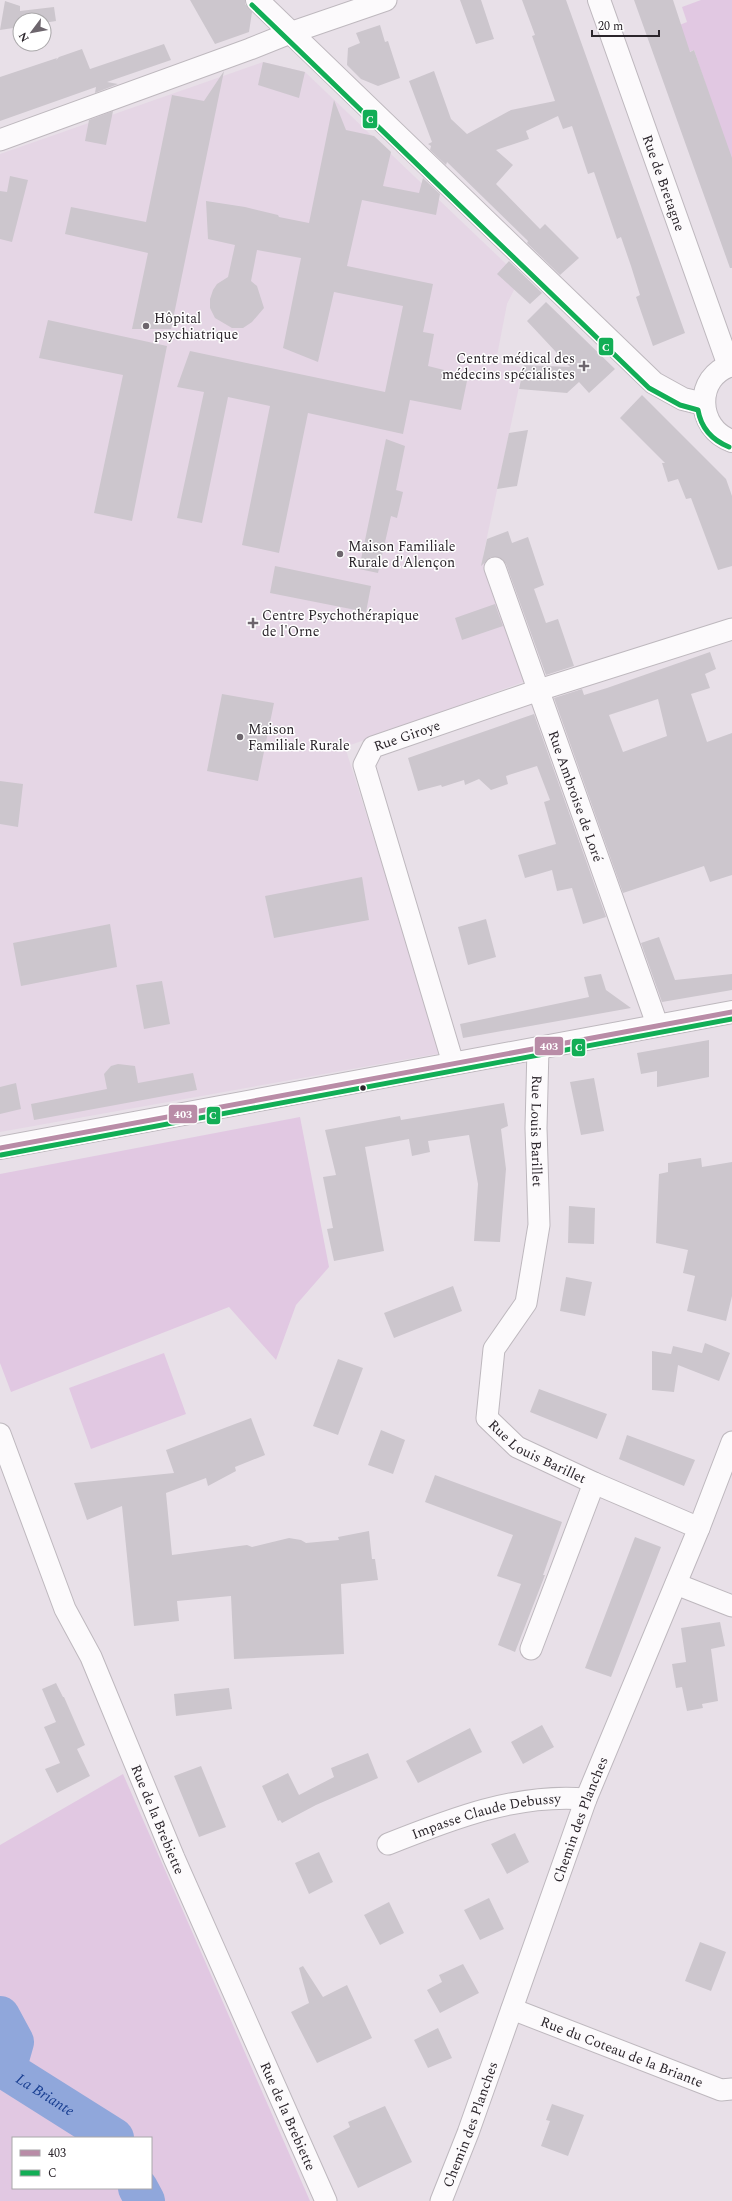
<svg xmlns="http://www.w3.org/2000/svg" width="732" height="2201" font-family="Spectral,serif">
	<style>
		.built { fill: #e5d6e5 }
		.green { fill: #e1c8e2; fill-rule: evenodd }
		.lines { fill: none; stroke-linecap: round; stroke-linejoin: round }
		.river { stroke: #90a7db; stroke-width: 40 }
		.building { fill: #ccc6cd; fill-rule: evenodd }
		.minor-casing { stroke: #beb8be; stroke-width: 23 }
		.tertiary-casing { stroke: #beb8be; stroke-width: 24 }
		.secondary-casing { stroke: #beb8be; stroke-width: 24 }
		.minor { stroke: #fcfafc; stroke-width: 21 }
		.tertiary { stroke: #fcfafc; stroke-width: 22 }
		.secondary { stroke: #fcfafc; stroke-width: 22 }
		.bus-1-casing { stroke: #fff; stroke-width: 8 }
		.bus-2-casing { stroke: #fff; stroke-width: 8 }
		.bus-1 { stroke: #b98ca7; stroke-width: 5 }
		.bus-2 { stroke: #12ae56; stroke-width: 5 }
		.poi-dot { fill: #6d666d; stroke: #fff; stroke-width: 1.5 }
		.bus-dot { fill: #2b252b; stroke: #fff; stroke-width: 1.5 }
		.labels { text-anchor: middle; dominant-baseline: central; stroke-width: 3; stroke-linejoin: round; paint-order: stroke }
		.street-label { font-size: 14px; fill: #2b252b; stroke: #fff }
		.poi-label { font-size: 14px; fill: #2b252b; stroke: #fff; text-anchor: start }
		.water-label { font-size: 15px; font-style: italic; fill: #183e91; stroke: #fff }
		.line-badge { stroke: #fff; stroke-width: 1.5 }
		.badge-label { font-size: 11px; text-anchor: middle; font-weight: bold; fill: #fff }
	</style>
	<rect width="100%" height="100%" fill="#e8e0e8"/>
	<path class="built" d="M263,62L305,72L524,281L514,290L507,304L496,361L523,368L483,556L526,681L345,747L442,1053L0,1132V154Z"/>
	<path class="green" d="M701,0H732V162L694,50L686,53L672,28L687,22L682,7Z
		M300,1117L329,1267L296,1305L276,1360L229,1307L11,1392L0,1363V1174Z
		M164,1353L186,1414L91,1449L69,1388Z
		M123,1774L310,2201H0V1845ZM13,2138H151V2188H13Z"/>
	<g class="lines">
		<g class="river">
			<path id="s1" d="M0,2016L14,2042L6,2070L114,2138"/>
			<path d="M138,2188L145,2201"/>
		</g>
	</g>
	<path class="building" d="M190,0H245V4L252,12L249,32L215,44Z
		M460,0H481L494,39L476,44Z
		M522,0H566L685,333L653,346L636,297L640,295L631,266L621,237L617,239L594,172L588,174L572,126L563,129L558,116L526,131L529,139L496,150L513,165L496,184L540,229L545,224L579,258L560,275L527,243L528,241L447,162L446,165L430,150L431,146L428,144L432,142L409,81L434,71L451,119L467,134L511,110L555,101L532,36L535,35Z
		M634,0H673L690,52L694,50L732,158V268H730Z
		M5,1L20,6V11L54,7L56,21L44,23V20H20V27L0,30Z
		M380,25L385,42L388,41L400,78L378,86L361,79L347,65L348,48L360,43L356,33Z
		M164,44L171,60L107,82L118,84L95,93L96,87L0,121V77L57,58L56,60L59,57L82,49L90,69Z
		M263,62L305,72L299,98L258,85Z
		M224,71L171,329H132L148,253L65,234L71,207L146,222L172,95L204,101Z
		M334,100L346,130L374,136L391,152L383,186L419,193L423,178L440,194L436,215L362,200L347,266L433,284L423,332L434,334L428,366L468,376L461,410L410,400L403,434L308,413L279,553L242,545L270,406L228,397L202,523L177,518L204,392L177,387L190,351L385,392L403,306L334,292L318,362L283,348L301,258L257,250L251,281L257,286L264,308L252,322L243,328H232L215,318L210,308V299L213,290L217,284L228,277L235,245L208,239L206,201L245,207L278,215L279,217L309,223Z
		M113,111L106,145L85,141L89,120Z
		M10,176L28,180L12,242L0,239V191L7,192Z
		M509,261L542,293L530,304L497,274Z
		M546,302L615,369L589,393L579,382L567,393L519,389L524,365L570,367L527,321Z
		M48,320L167,346L132,521L94,513L123,375L39,358Z
		M642,395L726,479L732,496V566L718,570L691,498L686,499L678,479L668,482L662,463H665L620,418Z
		M528,430L517,486L497,489L509,433Z
		M386,439L405,446L396,490L403,492L397,518L391,516L378,573L359,569Z
		M508,531L512,543L528,537L544,585L534,589L546,623L558,619L574,666L546,675L506,564L502,559L491,557L481,566L487,539Z
		M275,566L371,586L366,612L270,593Z
		M495,604L503,626L462,640L455,618Z
		M710,652L716,669L705,674L710,688L691,694L707,742L732,733V875L710,882L704,866L623,893L554,698L582,689L584,695L607,688ZM658,699L667,736L623,752L609,715Z
		M222,694L274,703L258,781L207,771Z
		M534,714L606,917L583,924L572,888L557,891L552,870L525,878L518,855L556,844L544,802L550,800L537,766L506,776L508,784L491,790L479,779L465,785L464,780L442,787L441,785L418,791L408,758Z
		M0,781L23,784L18,827L0,824Z
		M362,877L369,920L274,938L265,896Z
		M486,919L496,957L468,965L458,927Z
		M110,924L117,967L21,986L13,943Z
		M659,937L675,980L732,974V990L662,1002L641,943Z
		M601,974L606,990L631,1008L463,1038L460,1024L589,997L584,977Z
		M162,981L170,1024L144,1029L136,985Z
		M709,1040V1077L657,1087V1071L641,1074L637,1053Z
		M118,1064L135,1066L138,1083L193,1073L197,1090L34,1120L31,1104L107,1089L104,1074L111,1066Z
		M594,1078L604,1131L581,1135L570,1082Z
		M16,1083L21,1109L0,1114V1087Z
		M504,1103L508,1126L501,1129L506,1169L500,1242L474,1241L478,1184L469,1135L428,1141L430,1152L412,1156L409,1139L365,1147L384,1251L334,1261L327,1229L333,1228L323,1177L336,1175L325,1130L400,1116L401,1120Z
		M701,1158L702,1167L732,1162V1296L726,1321L687,1311L695,1276L683,1273L688,1250L656,1243L659,1174L668,1172V1163Z
		M569,1206L595,1208L594,1244L568,1243Z
		M566,1277L592,1282L585,1316L560,1311Z
		M453,1286L462,1311L394,1338L384,1313Z
		M705,1343L730,1353L719,1381L678,1365L674,1392L652,1390V1351L671,1354L673,1346L702,1353Z
		M338,1359L363,1368L338,1435L313,1426Z
		M539,1389L607,1414L597,1439L530,1412Z
		M251,1418L265,1455L235,1467L236,1471L208,1486L206,1478L166,1493L172,1555L247,1545L252,1547L289,1538L301,1540L306,1543L339,1540L338,1537L369,1531L372,1559H375L378,1580L341,1584L344,1654L234,1659L231,1596L177,1601L179,1621L134,1626L122,1506L87,1520L74,1483L174,1473L166,1450Z
		M381,1430L405,1440L393,1474L368,1465Z
		M627,1435L695,1460L684,1486L619,1459Z
		M435,1475L562,1522L543,1575H545L515,1652L498,1645L521,1584L497,1576L513,1535L425,1502Z
		M635,1537L661,1547L611,1677L585,1668Z
		M720,1622L725,1646L711,1649L718,1701L702,1704L703,1708L687,1711L682,1687L676,1688L672,1664L686,1662L681,1628Z
		M56,1683L63,1697H64L85,1745L77,1749L90,1776L57,1793L45,1769L60,1763L44,1727L56,1722L42,1689Z
		M229,1688L232,1709L176,1716L174,1694Z
		M542,1725L554,1747L523,1764L511,1742Z
		M470,1728L482,1752L418,1783L406,1761Z
		M368,1753L378,1778L316,1805L282,1823L280,1820L278,1821L262,1786L288,1773L299,1795L334,1777L331,1768Z
		M201,1766L226,1827L199,1837L174,1776Z
		M515,1833L529,1862L507,1874L491,1844Z
		M319,1852L333,1882L309,1894L295,1863Z
		M489,1898L504,1929L480,1940L464,1910Z
		M389,1902L404,1933L380,1945L364,1915Z
		M700,1942L726,1952L711,1991L685,1981Z
		M463,1964L479,1993L440,2013L427,1990L442,1982L439,1975Z
		M303,1966L323,1997L347,1985L372,2038L317,2063L291,2012L309,2003L299,1968Z
		M438,2028L452,2058L428,2068L414,2040Z
		M552,2104L584,2115L568,2156L541,2146L550,2121L546,2120Z
		M385,2106L412,2162L358,2188L333,2136L350,2127L348,2122Z"/>
	<g class="lines">
		<g class="minor-casing">
			<g id="minor">
				<path d="M0,140L250,49L290,33L386,0"/>
				<path id="s2" d="M495,568L657,1024"/>
				<path id="s3" d="M538,1048L536,1128L539,1225L526,1303L494,1349L487,1418L517,1447L594,1483L699,1528"/>
				<path id="s4" d="M453,1063L364,765L373,747L539,690L732,629"/>
				<path id="s5" d="M0,1434L65,1609L91,1657L174,1858L326,2201"/>
				<path d="M676,1584L732,1606"/>
				<path d="M531,1649L594,1483"/>
				<path id="s6" d="M388,1844C451,1819 517,1793 586,1799"/>
				<path id="s7" d="M512,2009L721,2090L732,2089"/>
				<path id="s8" d="M441,2201L468,2133L586,1799L699,1528L732,1442"/>
			</g>
		</g>
		<g class="tertiary-casing">
			<g id="tertiary">
				<path d="M257,0L654,383L683,399L704,404"/>
				<path id="s9" d="M599,0L729,366"/>
				<path d="M732,365C694,376 696,429 732,441"/>
			</g>
		</g>
		<g class="secondary-casing">
			<path id="secondary" d="M0,1148L732,1012"/>
		</g>
		<use href="#minor" class="minor"/>
		<use href="#tertiary" class="tertiary"/>
		<use href="#secondary" class="secondary"/>
		<g class="bus-1-casing">
			<path id="bus-1" d="M0,1148L732,1012"/>
		</g>
		<g class="bus-2-casing">
			<path id="bus-2" d="M252,5L649,388L680,405L698,410C701,428 712,440 729,447
				M1,1155L732,1019"/>
		</g>
		<use href="#bus-1" class="bus-1"/>
		<use href="#bus-2" class="bus-2"/>
	</g>
	<g class="poi-dot">
		<circle cx="146" cy="326" r="4"/>
		<path d="M582 360h4v4h4v4h-4v4h-4v-4h-4v-4h4z"/>
		<circle cx="340" cy="554" r="4"/>
		<path d="M251 617h4v4h4v4h-4v4h-4v-4h-4v-4h4z"/>
		<circle cx="240" cy="737" r="4"/>
	</g>
	<circle class="bus-dot" cx="363" cy="1088" r="3.5"/>
	<g class="labels">
		<g class="street-label">
			<text stroke="none"><textPath href="#s9" startOffset="194">Rue de Bretagne</textPath></text>
			<text stroke="none"><textPath href="#s4" startOffset="367">Rue Giroye</textPath></text>
			<text stroke="none"><textPath href="#s2" startOffset="242">Rue Ambroise de Loré</textPath></text>
			<text stroke="none"><textPath href="#s3" startOffset="83">Rue Louis Barillet</textPath></text>
			<text stroke="none"><textPath href="#s3" startOffset="443">Rue Louis Barillet</textPath></text>
			<text stroke="none"><textPath href="#s6" startOffset="103">Impasse Claude Debussy</textPath></text>
			<text stroke="none"><textPath href="#s5" startOffset="417">Rue de la Brebiette</textPath></text>
			<text stroke="none"><textPath href="#s8" startOffset="406">Chemin des Planches</textPath></text>
			<text stroke="none"><textPath href="#s7" startOffset="118">Rue du Coteau de la Briante</textPath></text>
			<text stroke="none"><textPath href="#s5" startOffset="741">Rue de la Brebiette</textPath></text>
			<text stroke="none"><textPath href="#s8" startOffset="82">Chemin des Planches</textPath></text>
		</g>
		<g class="poi-label">
			<text x="154" y="318">Hôpital<tspan x="154" dy="16">psychiatrique</tspan></text>
			<text x="575" y="358" text-anchor="end">Centre médical des<tspan x="575" dy="16">médecins spécialistes</tspan></text>
			<text x="348" y="546">Maison Familiale<tspan x="348" dy="16">Rurale d'Alençon</tspan></text>
			<text x="262" y="615">Centre Psychothérapique<tspan x="262" dy="16">de l'Orne</tspan></text>
			<text x="248" y="729">Maison<tspan x="248" dy="16">Familiale Rurale</tspan></text>
		</g>
		<g class="water-label">
			<text stroke="none"><textPath href="#s1" startOffset="105">La Briante</textPath></text>
		</g>
	</g>
	<g class="line-badge">
		<rect x="362" y="109" width="16" height="20" rx="4" fill="#12ae56"/>
		<rect x="598" y="337" width="16" height="19" rx="4" fill="#12ae56"/>
		<rect x="534" y="1036" width="30" height="20" rx="4" fill="#b98ca7"/>
		<rect x="571" y="1038" width="15" height="19" rx="4" fill="#12ae56"/>
		<rect x="168" y="1104" width="30" height="20" rx="4" fill="#b98ca7"/>
		<rect x="206" y="1106" width="15" height="19" rx="4" fill="#12ae56"/>
	</g>
	<g class="badge-label">
		<text x="370" y="123">C</text>
		<text x="606" y="351">C</text>
		<text x="549" y="1050">403</text>
		<text x="579" y="1051">C</text>
		<text x="183" y="1118">403</text>
		<text x="213" y="1119">C</text>
	</g>
	<rect x="12" y="2137" width="140" height="52" fill="#ffffff" stroke="#aaa8aa"/>
	<rect x="20" y="2150" width="20" height="6" fill="#b98ca7" stroke="#aaa8aa"/>
	<text x="48" y="2157" font-size="12" fill="#2b252b">403</text>
	<rect x="20" y="2170" width="20" height="6" fill="#12ae56" stroke="#aaa8aa"/>
	<text x="48" y="2177" font-size="12" fill="#2b252b">C</text>
	<g transform="translate(32 32) rotate(238)"><circle r="19" fill="#ffffff" stroke="#aaa8aa"/>
	<path d="M0-3L7 15L0 10L-7 15Z" fill="#6d666d"/>
	<text y="-6" font-size="11" font-weight="bold" text-anchor="middle" fill="#2b252b">N</text>
	</g>
	<path d="M592 30v6h67v-6" fill="none" stroke="#2b252b" stroke-width="2"/>
	<text x="598" y="30" font-size="12" fill="#2b252b" stroke="#ffffff" stroke-width="3" paint-order="stroke">20 m</text>
</svg>
